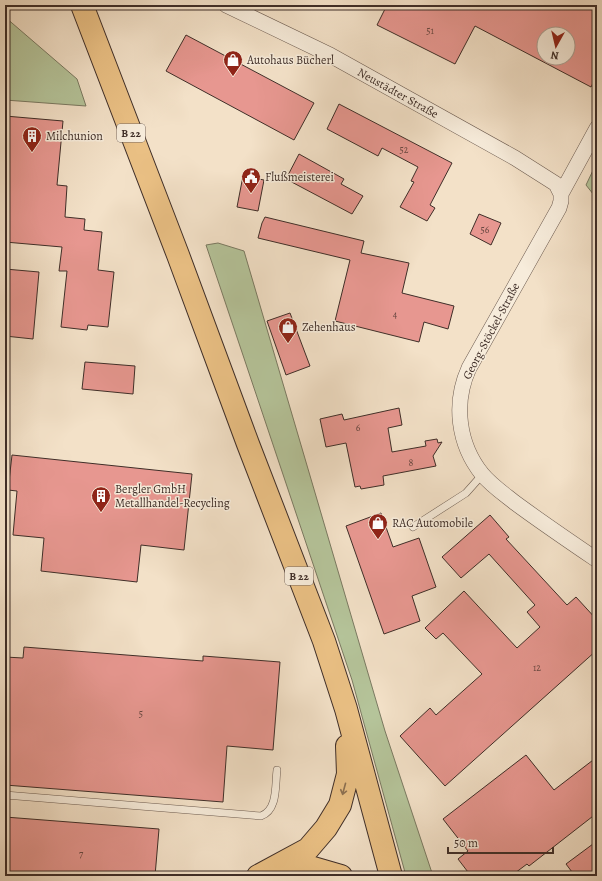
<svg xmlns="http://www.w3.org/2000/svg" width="602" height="881" font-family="Alegreya,serif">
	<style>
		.green { fill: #b5c49a; stroke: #7a7961 }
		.building { fill: #e79790; stroke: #3f2e28; fill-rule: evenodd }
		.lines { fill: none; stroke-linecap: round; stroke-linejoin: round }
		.lane-casing { stroke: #6c5b50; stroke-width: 8 }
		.street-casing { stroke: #6c5b50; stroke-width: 16 }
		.primary-casing { stroke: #3f2e28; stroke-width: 24 }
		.lane { stroke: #f7ecdb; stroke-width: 7 }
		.street { stroke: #f7ecdb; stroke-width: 15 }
		.primary { stroke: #eac084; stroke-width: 22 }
		.oneway { stroke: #8c7051 }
		.labels { text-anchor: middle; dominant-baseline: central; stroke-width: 3; stroke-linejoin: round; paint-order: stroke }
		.number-label { font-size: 10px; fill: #694842 }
		.shield { fill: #f7ecdb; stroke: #76675e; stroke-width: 1 }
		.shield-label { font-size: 11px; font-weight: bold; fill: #3f2e28 }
		.poi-label { font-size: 12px; fill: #3f2e28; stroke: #f7ecdb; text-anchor: start }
		.street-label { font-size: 12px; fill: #3f2e28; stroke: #f7ecdb }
	</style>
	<rect width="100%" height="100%" fill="#f3e1c8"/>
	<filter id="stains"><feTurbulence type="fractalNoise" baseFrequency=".005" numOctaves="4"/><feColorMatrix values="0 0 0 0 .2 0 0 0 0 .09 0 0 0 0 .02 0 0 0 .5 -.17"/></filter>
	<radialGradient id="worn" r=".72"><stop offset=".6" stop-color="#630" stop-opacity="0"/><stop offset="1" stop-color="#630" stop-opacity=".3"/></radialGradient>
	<path class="green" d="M5,17L77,79L86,106L5,100Z
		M597,162V199L586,185Z
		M218,243L244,251L385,731L433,876H406L352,680L206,245Z"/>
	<path class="building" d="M387,5H597V75L591,87L475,26L455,64L377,25ZM544,34H568V58H544Z
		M186,35L314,103L294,140L166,71Z
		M339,104L452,163L430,205L435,208L427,221L400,207L414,182L411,181L418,167L382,148L378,156L327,129Z
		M5,116L63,121L57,185L67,186L65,217L85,219L84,230L102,232L98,270L114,272L108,327L88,325L87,330L61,327L67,271H59L62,247L5,242Z
		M299,154L344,179L341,184L363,196L352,214L286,179Z
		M243,176L264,180L258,211L237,207Z
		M479,214L501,223L491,245L470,234Z
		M265,217L364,241L361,253L409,263L402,293L454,306L448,329L424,322L419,342L335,321L350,260L258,238L262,223Z
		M5,269L39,272L33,339L5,336Z
		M290,313L310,366L286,375L267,321Z
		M85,362L135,366L133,394L82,389Z
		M399,408L402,425L388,428L392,452L426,446L425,441L437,439L438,443L442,442L433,456L436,466L383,476L384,485L361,489L360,486L355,487L346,443L326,447L320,419L342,414L344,420Z
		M12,455L192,474L184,550L141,545L137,582L41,571L44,538L13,535L17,491L8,490Z
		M381,513L393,547L419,538L436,587L412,596L420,621L384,634L346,526Z
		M490,515L509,537L506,539L567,605L576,597L597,620V650L445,786L400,736L430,708L436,715L482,674L443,633L436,639L425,628L464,591L517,648L540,627L527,612L535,605L489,554L461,578L442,557Z
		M24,647L203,661V656L280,662L273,750L227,746L223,802L5,785V657L23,658Z
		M526,755L554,790L597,757V813L529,866L527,864L511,876H471L458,859L468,851L443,819Z
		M5,817L159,829L155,876H5Z
		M597,841V876H575L566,864Z"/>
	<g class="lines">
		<g class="lane-casing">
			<path id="lane" d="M413,527L466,493L482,475
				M5,795L261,816C278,810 275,785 277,770"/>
		</g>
		<g class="street-casing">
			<path id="street" d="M226,5L330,55L515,158L556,184L561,194V201L559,208L469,368C453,403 458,444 482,474C491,485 504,494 514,502C541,522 569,541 597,560
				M561,194L597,128"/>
		</g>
		<g class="primary-casing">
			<path id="primary" d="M82,5L178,255L248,444L324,641L346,709L391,876
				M277,868L310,867L341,876
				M258,876L308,849L326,828L340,805L348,774L347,746"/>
		</g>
		<use href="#lane" class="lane"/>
		<use href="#street" class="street"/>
		<use href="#primary" class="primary"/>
	</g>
	<defs><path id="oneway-shaft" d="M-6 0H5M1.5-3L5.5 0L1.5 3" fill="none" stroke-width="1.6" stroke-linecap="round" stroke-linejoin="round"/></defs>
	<use class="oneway" href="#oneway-shaft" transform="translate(344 789) rotate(105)"/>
	<defs>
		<g id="shop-pin" transform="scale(1)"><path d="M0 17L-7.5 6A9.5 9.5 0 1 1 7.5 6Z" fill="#8f2418" stroke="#f7ecdb"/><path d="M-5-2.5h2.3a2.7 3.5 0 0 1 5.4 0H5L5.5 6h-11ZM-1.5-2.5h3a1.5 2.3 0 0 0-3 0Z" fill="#fff"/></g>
		<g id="building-pin" transform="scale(1)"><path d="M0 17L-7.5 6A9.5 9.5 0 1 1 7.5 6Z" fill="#8f2418" stroke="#f7ecdb"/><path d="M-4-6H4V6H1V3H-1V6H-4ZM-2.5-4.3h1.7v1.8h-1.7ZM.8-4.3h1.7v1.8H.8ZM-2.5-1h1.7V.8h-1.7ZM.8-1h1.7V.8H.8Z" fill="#fff"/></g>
		<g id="civic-pin" transform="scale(1)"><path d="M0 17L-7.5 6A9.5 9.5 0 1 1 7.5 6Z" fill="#8f2418" stroke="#f7ecdb"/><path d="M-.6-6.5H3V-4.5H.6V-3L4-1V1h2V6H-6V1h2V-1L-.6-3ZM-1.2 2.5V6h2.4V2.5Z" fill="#fff"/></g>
	</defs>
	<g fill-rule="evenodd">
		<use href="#shop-pin" x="233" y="60"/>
		<use href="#building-pin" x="32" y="136"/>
		<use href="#civic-pin" x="251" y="177"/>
		<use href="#shop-pin" x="288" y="327"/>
		<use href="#building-pin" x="101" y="496"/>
		<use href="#shop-pin" x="378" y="523"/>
	</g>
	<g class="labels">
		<g class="number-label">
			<text x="430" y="30">51</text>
			<text x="404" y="149">52</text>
			<text x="485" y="229">56</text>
			<text x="395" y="314">4</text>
			<text x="358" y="427">6</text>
			<text x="411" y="462">8</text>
			<text x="537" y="667">12</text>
			<text x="141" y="713">5</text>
			<text x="81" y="853">7</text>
		</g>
		<g class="shield">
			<rect x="117" y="124" width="28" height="18" rx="3"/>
			<rect x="285" y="567" width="28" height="18" rx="3"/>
		</g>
		<g class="shield-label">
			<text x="131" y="133">B 22</text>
			<text x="299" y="576">B 22</text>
		</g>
		<g class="poi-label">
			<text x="247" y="60">Autohaus Bücherl</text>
			<text x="46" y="136">Milchunion</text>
			<text x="265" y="177">Flußmeisterei</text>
			<text x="302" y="327">Zehenhaus</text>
			<text x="115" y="489">Bergler GmbH<tspan x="115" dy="14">Metallhandel-Recycling</tspan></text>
			<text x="392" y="523">RAC Automobile</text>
		</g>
		<g class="street-label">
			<text transform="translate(398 93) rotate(29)">Neustädter Straße</text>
			<text transform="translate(491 331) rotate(-62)">Georg-Stöckel-Straße</text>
		</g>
	</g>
	<rect width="602" height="881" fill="none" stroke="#f3e1c8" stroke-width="20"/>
	<rect x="6" y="6" width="590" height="869" fill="none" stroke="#3f2e28" stroke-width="2"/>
	<rect x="10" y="10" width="582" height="861" fill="none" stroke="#3f2e28"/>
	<g transform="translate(556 46) rotate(188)"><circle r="19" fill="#f7ecdb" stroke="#ada093"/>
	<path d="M0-3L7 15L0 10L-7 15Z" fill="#8f2418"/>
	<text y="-6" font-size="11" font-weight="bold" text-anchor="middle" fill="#3f2e28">N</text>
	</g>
	<path d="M448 847v6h105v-6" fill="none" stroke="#3f2e28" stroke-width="2"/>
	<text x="454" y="847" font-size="12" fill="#3f2e28" stroke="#f7ecdb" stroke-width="3" paint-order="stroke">50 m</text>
	<rect width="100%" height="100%" filter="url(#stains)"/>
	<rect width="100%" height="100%" fill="url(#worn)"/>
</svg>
